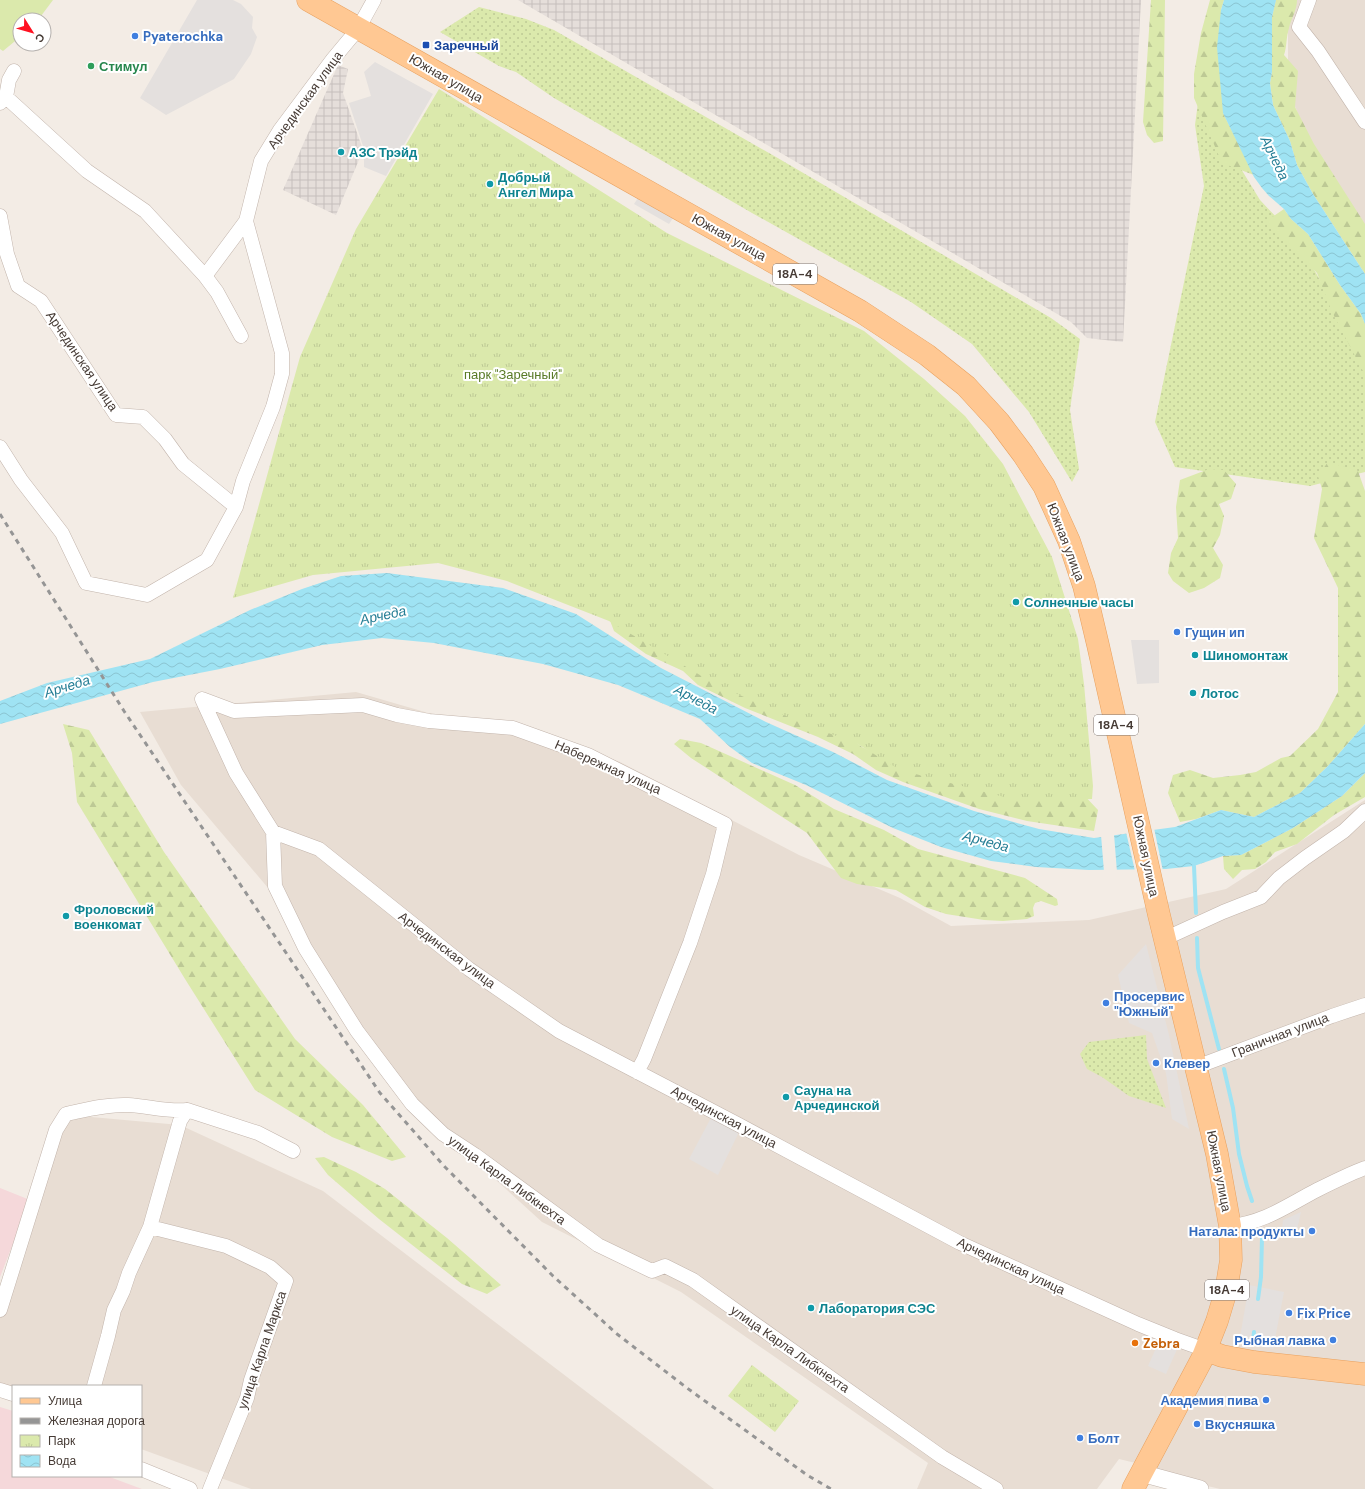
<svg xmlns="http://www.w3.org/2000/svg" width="1365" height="1489" font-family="'DM Sans',sans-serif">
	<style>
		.residential { fill: #e8ddd3 }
		.industrial { fill: url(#industrial-grid) }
		.medical { fill: #f5d8da }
		.grass { fill: url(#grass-dots) }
		.forest { fill: url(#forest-firs) }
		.park { fill: url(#park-tufts) }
		.pitch { fill: #dbe9ac }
		.parking { fill: #e4e0de }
		.water { fill: url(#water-waves) }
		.pier { fill: #f3ece5 }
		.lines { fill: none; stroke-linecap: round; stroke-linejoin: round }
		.stream { stroke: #9fe3f3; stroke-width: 4 }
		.minor-casing { stroke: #c2b4ab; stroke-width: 15 }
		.tertiary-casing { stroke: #c2b4ab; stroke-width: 18 }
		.primary-casing { stroke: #e8a15f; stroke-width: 23 }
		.minor { stroke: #fff; stroke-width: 14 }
		.tertiary { stroke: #fff; stroke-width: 17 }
		.primary { stroke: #ffc893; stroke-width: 22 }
		.rail { stroke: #959595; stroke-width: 3; stroke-dasharray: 5 5; stroke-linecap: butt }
		.shop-dot { fill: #3f7fe0; stroke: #fff; stroke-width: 1.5 }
		.transit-dot { fill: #1a4fb4; stroke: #fff; stroke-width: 1.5 }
		.leisure-dot { fill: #2e9e5b; stroke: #fff; stroke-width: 1.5 }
		.culture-dot { fill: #0f9aa8; stroke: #fff; stroke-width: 1.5 }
		.food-dot { fill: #e8710a; stroke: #fff; stroke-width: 1.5 }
		.labels { text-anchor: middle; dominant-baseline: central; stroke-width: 4; stroke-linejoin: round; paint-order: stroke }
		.shield { fill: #fff; stroke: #7e7672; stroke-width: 1 }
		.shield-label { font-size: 12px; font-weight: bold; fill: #463b35 }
		.shop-label { font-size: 13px; font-weight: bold; fill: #366cbe; stroke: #fff; text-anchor: start }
		.transit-label { font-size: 13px; font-weight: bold; fill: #164399; stroke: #fff; text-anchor: start }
		.leisure-label { font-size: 13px; font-weight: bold; fill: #27864d; stroke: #fff; text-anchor: start }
		.street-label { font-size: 13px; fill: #463b35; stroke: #fff }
		.culture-label { font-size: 13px; font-weight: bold; fill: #0d838f; stroke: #fff; text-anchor: start }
		.park-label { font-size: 13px; fill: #587a26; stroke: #fff }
		.food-label { font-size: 13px; font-weight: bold; fill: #c56008; stroke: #fff; text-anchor: start }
		.water-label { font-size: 14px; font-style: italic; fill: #257e95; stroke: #fff }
	</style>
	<defs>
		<pattern id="industrial-grid" width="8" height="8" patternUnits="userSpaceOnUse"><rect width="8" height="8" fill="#e5deda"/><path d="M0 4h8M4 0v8" fill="none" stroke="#c6bfbc"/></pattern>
		<pattern id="grass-dots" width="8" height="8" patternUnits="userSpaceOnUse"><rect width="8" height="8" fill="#dbe9ac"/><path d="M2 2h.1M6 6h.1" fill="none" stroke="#bdc995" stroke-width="1.8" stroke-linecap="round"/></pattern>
		<pattern id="forest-firs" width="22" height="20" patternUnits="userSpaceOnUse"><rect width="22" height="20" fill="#dbe9ac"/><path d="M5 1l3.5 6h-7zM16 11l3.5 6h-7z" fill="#bdc995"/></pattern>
		<pattern id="park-tufts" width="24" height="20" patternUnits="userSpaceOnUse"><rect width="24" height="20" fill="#dbe9ac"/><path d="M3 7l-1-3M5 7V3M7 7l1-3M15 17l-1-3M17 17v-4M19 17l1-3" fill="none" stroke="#bdc995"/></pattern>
		<pattern id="water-waves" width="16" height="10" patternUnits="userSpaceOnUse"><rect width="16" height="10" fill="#9fe3f3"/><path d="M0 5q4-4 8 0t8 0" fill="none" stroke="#8ac4d1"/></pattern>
	</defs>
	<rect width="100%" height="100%" fill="#f3ece5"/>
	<path class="residential" d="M1266,0H1365V236L1320,165L1288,90V34Z
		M356,692L449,719L514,721L620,762L799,855L900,898L951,926L1089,920L1226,889L1365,800V1489H1220L1146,1471L1148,1466L1119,1459L1097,1489H917L928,1463L681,1292L542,1222L416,1107L274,895L181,785L140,712Z
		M58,1114L180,1125L323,1191L714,1489H251L141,1449V1386H13V1396L0,1390V1290Z"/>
	<path class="industrial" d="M518,0H1141L1123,342L1087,338L1071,322Z
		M338,65L348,69L343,93L363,150L336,215L283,190Z"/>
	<path class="medical" d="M0,1188L30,1200L0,1277Z
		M0,1407L13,1411V1476H107L142,1489H0Z"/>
	<path class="grass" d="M479,7L526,19L554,30L776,157L1051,318L1080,339L1070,410L1079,469L1072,482L1029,412L972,344L911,302L752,213L554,98L516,72L499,66L440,32Z
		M1202,73L1235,159L1260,200L1296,238L1365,359V472L1310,486L1175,467L1155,422L1204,186L1195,125Z
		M1146,1035L1147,1059L1166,1108L1129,1096L1102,1077L1087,1069L1080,1054L1089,1042Z"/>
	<path class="forest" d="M1151,0H1165L1163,141L1154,143L1147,135L1143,122Z
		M1210,0H1224L1221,10L1223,113L1254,175L1222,163L1194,98V74L1201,33Z
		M1276,0H1297C1297,10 1291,19 1289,28C1286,37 1287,46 1284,55L1298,71L1295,107L1314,144L1365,224V274L1313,194L1297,165L1290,141L1273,105L1270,83L1272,72V17Z
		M1284,209L1291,219L1308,234L1340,285L1361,314L1365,324V375L1332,312L1317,273L1289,244L1265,222Z
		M1328,462L1358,471L1365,491V724L1328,766L1300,793L1254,817L1221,810L1196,819L1180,822L1168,793L1173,775L1190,770L1213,778L1240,775L1256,772L1281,758L1290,756L1318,729L1338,692V588L1314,538L1322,489L1318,476Z
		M1209,469L1224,470L1236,484L1231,499L1219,504L1224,516L1220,535L1213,548L1223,565L1220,578L1204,588L1189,593L1173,581L1168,573L1171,553L1178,538L1176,507L1180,480Z
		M609,618L828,720L862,747L918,773L1082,793L1098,810L1094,831L1027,821L979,809L903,782L876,770L853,754L818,737L745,708L698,685L683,671L646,654L614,631Z
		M63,724L89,730L164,852L295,1039L363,1105L406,1157L392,1161L332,1137L255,1090L185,979L77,802L72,753Z
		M680,739L701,743L795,785L834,809L884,830L918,849L1025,878L1057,899L1058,905L1055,906L1041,901L1035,903L1033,908L1034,916L1027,919L1003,921L984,920L946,914L925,907L896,890L857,884L841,878L807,833L691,758L674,744Z
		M1365,773V797L1334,815L1297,844L1275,852L1266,862L1255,869L1242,870L1233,879L1224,869L1223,856L1241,855L1293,828L1342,796Z
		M324,1157L356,1172L385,1189L447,1238L501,1285L487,1294L462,1284L379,1219L328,1175L315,1158Z"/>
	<path class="park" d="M439,89L667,233L864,331L924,379L965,416L1003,464L1052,557L1078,639L1084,684L1093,786L1092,799L1057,800L1008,798L900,770L856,743L806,725L715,684L609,621L507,581L438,563L313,575L233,598L300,357L356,229Z
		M752,1365L799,1401L775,1432L728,1396Z"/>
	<path class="pitch" d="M0,0H53L38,20H20V37L3,51L0,49Z"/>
	<path class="parking" d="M197,0H233L241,4L253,17L252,28L257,37L251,54L234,79L166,115L140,98Z
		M375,62L433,94L386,176L364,167V149L349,103L371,96L364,72Z
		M638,198L673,218L669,224L634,204Z
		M1131,640H1159V683L1137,684Z
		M1146,944L1169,1035L1189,1129L1172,1119L1166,1073L1152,1033L1129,1023L1118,975Z
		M713,1114L741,1128L718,1175L689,1159Z
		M1301,1212L1295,1239L1281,1236L1283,1220Z
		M1249,1285L1284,1292L1273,1349L1239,1343Z
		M1161,1337L1179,1345L1166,1374L1148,1366Z"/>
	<path class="water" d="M1224,0H1276L1272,17V72L1270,83L1273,105L1290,141L1297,165L1313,194L1365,274V324L1361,314L1340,285L1308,234L1291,219L1284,209L1269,196L1262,188L1254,177L1223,113L1217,47L1221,10Z
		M387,573L503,588L576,614L661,668L766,722L833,752L887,780L974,811L1039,829L1094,838L1175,827L1221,810L1254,817L1300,793L1328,766L1365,724V773L1342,796L1293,828L1241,855L1223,856L1194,866L1166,869L1089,870L1036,867L991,861L941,847L893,828L806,785L752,763L730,747L700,719L618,685L543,664L434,643L382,638L322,645L220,669L153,682L0,724V701L47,683L150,659L250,610L302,589L341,576Z"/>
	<path class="pier" d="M1154,828L1163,871H1135L1126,832Z
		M1114,834L1117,872H1104L1101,835Z"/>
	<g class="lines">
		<path class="stream" d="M1194,866L1196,913
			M1197,938L1198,968L1219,1049
			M1224,1069L1233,1108L1239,1154L1247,1186L1252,1201
			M1258,1299L1261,1277L1262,1238
			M1253,1341L1254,1332"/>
		<g class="minor-casing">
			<path id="minor" d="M1309,0L1299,27L1318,51L1365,122
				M6,97L87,171L145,211L205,276L246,221L261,161L280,130L333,59L358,29L374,0
				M0,103L6,97L9,80L14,71
				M0,216L7,254L18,286L41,301L116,415L143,417L165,439L183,464L236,507
				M205,276L217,292L241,336
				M0,447L21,480L62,533L86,583L147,595L207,560L236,507L243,481L273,407L282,374V353L246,221
				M202,699L236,773L273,832L275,886L305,948L357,1031L412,1104L443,1134L475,1155L598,1245L652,1271L665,1266L693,1280L942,1457L996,1489
				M202,699L234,711L363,705L397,715L429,721L513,728L588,755L725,824L713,874L690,943L644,1059L637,1072
				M273,832L319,849L469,969L559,1031L739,1125L960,1243L1138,1324L1175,1339L1206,1350
				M1164,939L1223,912L1261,897L1279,878L1305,858L1344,831L1365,811
				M1196,1067L1332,1016L1365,1005
				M1230,1226C1264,1223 1288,1205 1317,1190C1333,1182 1349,1174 1365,1168
				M150,1227L226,1246L270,1267L286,1281L251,1380L247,1398L210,1489
				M0,1310L56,1130L66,1114C85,1110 107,1104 128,1105C148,1106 167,1112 187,1110L258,1133L293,1151
				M94,1386L108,1336L114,1310L123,1291L129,1273L150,1227L180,1121L187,1110
				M0,1390L13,1394
				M141,1469L190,1489"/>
		</g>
		<g class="tertiary-casing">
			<path id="tertiary" d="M1141,1473L1200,1489"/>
		</g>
		<g class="primary-casing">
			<path id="primary" d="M308,0L860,311L927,355L966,386L999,422L1023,454L1044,486L1069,541L1084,586L1098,645L1159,915L1217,1154L1230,1226L1231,1260L1226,1291L1217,1321L1202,1359L1133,1489
				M1206,1350L1222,1356L1254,1362L1365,1374"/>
		</g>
		<use href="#minor" class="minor"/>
		<use href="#tertiary" class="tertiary"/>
		<use href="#primary" class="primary"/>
		<path class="rail" d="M0,514L124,711L380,1093L445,1167L553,1276L617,1334L687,1388L807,1475L831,1489"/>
	</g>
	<g class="shop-dot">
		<circle cx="135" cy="36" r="4"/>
		<circle cx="1177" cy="632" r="4"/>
		<circle cx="1106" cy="1003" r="4"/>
		<circle cx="1156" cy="1063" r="4"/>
		<circle cx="1312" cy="1231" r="4"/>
		<circle cx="1289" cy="1313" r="4"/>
		<circle cx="1333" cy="1340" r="4"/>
		<circle cx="1266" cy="1400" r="4"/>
		<circle cx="1197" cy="1424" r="4"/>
		<circle cx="1080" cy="1438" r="4"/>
	</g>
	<rect class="transit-dot" x="422" y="41" width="8" height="8" rx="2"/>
	<circle class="leisure-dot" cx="91" cy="66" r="4"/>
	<g class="culture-dot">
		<circle cx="341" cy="152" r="4"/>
		<circle cx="490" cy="184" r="4"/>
		<circle cx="1016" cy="602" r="4"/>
		<circle cx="1195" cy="655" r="4"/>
		<circle cx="1193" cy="693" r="4"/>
		<circle cx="66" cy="916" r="4"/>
		<circle cx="786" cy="1097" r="4"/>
		<circle cx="811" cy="1308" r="4"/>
	</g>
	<circle class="food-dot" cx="1135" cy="1343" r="4"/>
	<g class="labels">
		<g class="shield">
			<rect x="773" y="264" width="44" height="20" rx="3"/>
			<rect x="1094" y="715" width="44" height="20" rx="3"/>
			<rect x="1205" y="1280" width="44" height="20" rx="3"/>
		</g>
		<g class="shield-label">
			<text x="795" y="274">18А-4</text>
			<text x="1116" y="725">18А-4</text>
			<text x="1227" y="1290">18А-4</text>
		</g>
		<g class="shop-label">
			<text x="143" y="36">Pyaterochka</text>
			<text x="1185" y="632">Гущин ип</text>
			<text x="1114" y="996">Просервис<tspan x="1114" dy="15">"Южный"</tspan></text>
			<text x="1164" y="1063">Клевер</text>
			<text x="1304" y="1231" text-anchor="end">Натала: продукты</text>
			<text x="1297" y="1313">Fix Price</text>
			<text x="1325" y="1340" text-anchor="end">Рыбная лавка</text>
			<text x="1258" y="1400" text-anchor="end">Академия пива</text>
			<text x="1205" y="1424">Вкусняшка</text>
			<text x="1088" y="1438">Болт</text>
		</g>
		<g class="transit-label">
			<text x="434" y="45">Заречный</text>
		</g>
		<g class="leisure-label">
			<text x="99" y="66">Стимул</text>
		</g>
		<g class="street-label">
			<text transform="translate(446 78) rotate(30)">Южная улица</text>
			<text transform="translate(305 100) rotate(-54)">Арчединская улица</text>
			<text transform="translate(729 237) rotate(29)">Южная улица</text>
			<text transform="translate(82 361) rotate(56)">Арчединская улица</text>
			<text transform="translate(1066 542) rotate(69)">Южная улица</text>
			<text transform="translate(608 767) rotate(24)">Набережная улица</text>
			<text transform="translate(1146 856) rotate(78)">Южная улица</text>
			<text transform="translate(447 950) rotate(37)">Арчединская улица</text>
			<text transform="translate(1280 1035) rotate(-21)">Граничная улица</text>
			<text transform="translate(724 1117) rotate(28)">Арчединская улица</text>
			<text transform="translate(1219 1171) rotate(79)">Южная улица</text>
			<text transform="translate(507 1180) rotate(36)">улица Карла Либкнехта</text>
			<text transform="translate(1011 1266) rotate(25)">Арчединская улица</text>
			<text transform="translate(790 1349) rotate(35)">улица Карла Либкнехта</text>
			<text transform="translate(262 1350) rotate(-71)">улица Карла Маркса</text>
		</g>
		<g class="culture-label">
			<text x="349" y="152">АЗС Трэйд</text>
			<text x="498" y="177">Добрый<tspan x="498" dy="15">Ангел Мира</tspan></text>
			<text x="1024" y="602">Солнечные часы</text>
			<text x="1203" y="655">Шиномонтаж</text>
			<text x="1201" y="693">Лотос</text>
			<text x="74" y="909">Фроловский<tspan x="74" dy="15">военкомат</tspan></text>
			<text x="794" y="1090">Сауна на<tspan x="794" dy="15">Арчединской</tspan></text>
			<text x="819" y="1308">Лаборатория СЭС</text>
		</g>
		<g class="park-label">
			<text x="513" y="374">парк "Заречный"</text>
		</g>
		<g class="food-label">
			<text x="1143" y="1343">Zebra</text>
		</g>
		<g class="water-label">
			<text transform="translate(1275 158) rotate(64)">Арчеда</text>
			<text transform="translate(383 615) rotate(-12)">Арчеда</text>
			<text transform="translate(67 686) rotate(-17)">Арчеда</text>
			<text transform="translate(696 699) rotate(28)">Арчеда</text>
			<text transform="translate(986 841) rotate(15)">Арчеда</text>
		</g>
	</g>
	<rect x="12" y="1385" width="130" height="92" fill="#ffffff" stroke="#b5b1ae"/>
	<rect x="20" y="1398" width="20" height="6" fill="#ffc893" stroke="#b5b1ae"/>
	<text x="48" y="1405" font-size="12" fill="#463b35">Улица</text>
	<rect x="20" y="1418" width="20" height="6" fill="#959595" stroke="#b5b1ae"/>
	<text x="48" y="1425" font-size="12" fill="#463b35">Железная дорога</text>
	<rect x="20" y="1435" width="20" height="12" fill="url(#park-tufts)" stroke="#b5b1ae"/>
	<text x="48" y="1445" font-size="12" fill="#463b35">Парк</text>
	<rect x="20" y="1455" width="20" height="12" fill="url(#water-waves)" stroke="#b5b1ae"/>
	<text x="48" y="1465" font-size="12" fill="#463b35">Вода</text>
	<g transform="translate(32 32) rotate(127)"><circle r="19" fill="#ffffff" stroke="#b5b1ae"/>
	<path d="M0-3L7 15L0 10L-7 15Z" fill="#ff1121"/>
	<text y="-6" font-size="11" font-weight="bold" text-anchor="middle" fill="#463b35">С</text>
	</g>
</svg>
